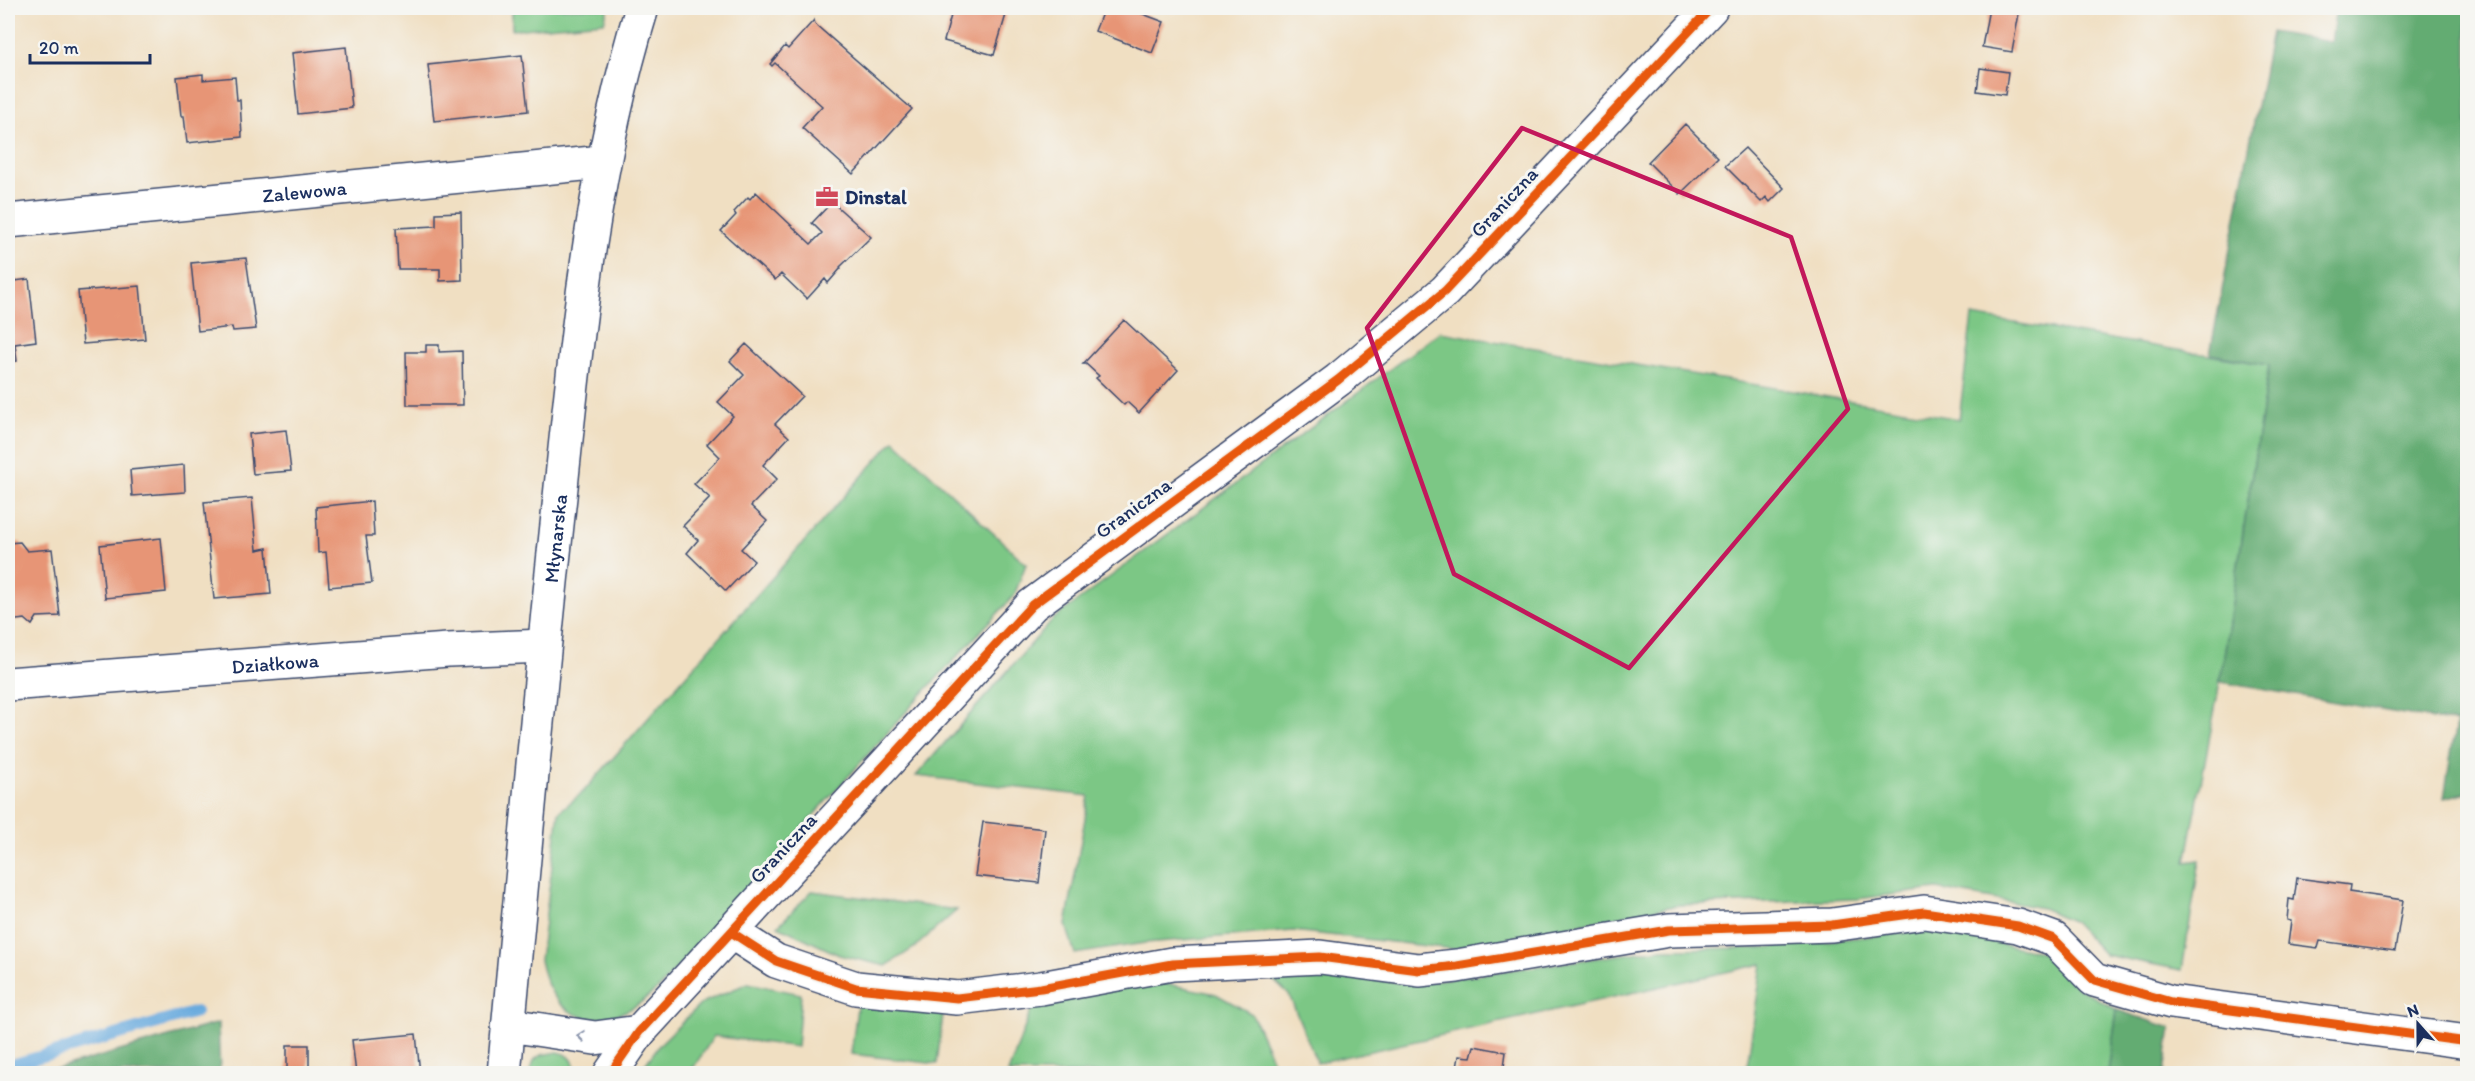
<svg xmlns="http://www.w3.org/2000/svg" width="2475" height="1081" font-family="Itim,sans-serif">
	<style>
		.green { fill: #7bc785; stroke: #4b7b72; stroke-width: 1.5 }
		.forest { fill: #64ac72; stroke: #406e68; stroke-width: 1.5 }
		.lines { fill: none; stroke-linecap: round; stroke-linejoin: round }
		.stream { stroke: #6babde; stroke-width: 12 }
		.building { fill: #e79576 }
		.minor-casing { stroke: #3b496d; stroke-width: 36 }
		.tertiary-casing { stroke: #3b496d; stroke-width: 36 }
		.minor { stroke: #fff; stroke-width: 33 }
		.tertiary { stroke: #fff; stroke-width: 33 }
		.cycleway-casing { stroke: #f6f6f2; stroke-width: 13 }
		.cycleway { stroke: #e8590c; stroke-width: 9 }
		.oneway { stroke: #8d97ae }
		.marked { fill: none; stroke: #c2185b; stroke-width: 4.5; stroke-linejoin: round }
		.labels { text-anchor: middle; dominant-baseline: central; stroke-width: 6; stroke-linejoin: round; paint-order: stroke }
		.street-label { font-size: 20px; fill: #1b2f5e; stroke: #f6f6f2 }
		.poi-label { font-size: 20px; font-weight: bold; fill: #1b2f5e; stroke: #f6f6f2; text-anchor: start }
	</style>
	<rect width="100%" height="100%" fill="#f6f6f2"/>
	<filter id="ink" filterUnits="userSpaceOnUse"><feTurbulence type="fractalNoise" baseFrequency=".0167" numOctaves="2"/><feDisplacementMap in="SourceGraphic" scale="12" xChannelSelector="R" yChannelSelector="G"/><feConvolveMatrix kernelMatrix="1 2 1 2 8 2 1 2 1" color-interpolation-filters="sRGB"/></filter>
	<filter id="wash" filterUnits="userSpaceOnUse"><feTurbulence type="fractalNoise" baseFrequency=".008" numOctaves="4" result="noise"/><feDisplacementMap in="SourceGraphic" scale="24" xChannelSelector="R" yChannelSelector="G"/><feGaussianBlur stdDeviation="1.35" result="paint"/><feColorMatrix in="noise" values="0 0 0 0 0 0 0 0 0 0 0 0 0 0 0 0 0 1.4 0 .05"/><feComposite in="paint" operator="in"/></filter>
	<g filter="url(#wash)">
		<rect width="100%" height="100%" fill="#f0dfc2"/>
		<path class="green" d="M512,8H608L604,22L512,30Z
			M1972,316L2269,365L2220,682L2186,862L2200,860L2182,970L2105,955L2074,922L2042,908L1937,889L1857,899L1679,905L1453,949L1293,931L1145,943L1075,954L1066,925L1089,796L916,776L1052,620L1440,332L1959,419Z
			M894,440L1026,564L1014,596L923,693L660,987C651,994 641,1004 630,1009C582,1033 550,1009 540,960L559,812L583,792Z
			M812,891L957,910L914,948L886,966L839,955L778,926Z
			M1930,930L2042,952L2077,987L2117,1010L2108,1073H1746L1762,964L1317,1063L1289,995L1266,973L1332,974L1410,984L1662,949L1759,948Z
			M1153,981L1216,994L1252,1014L1278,1072L1270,1074L1008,1073L1034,1002Z
			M748,983L801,994L797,1047L714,1036L690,1073H639L660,1044L702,1003Z
			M858,1000L943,1014L937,1064L851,1054Z
			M558,1052C571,1055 574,1060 576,1073H530L534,1060L541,1055Z"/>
		<path class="forest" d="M2336,8H2467L2468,792L2444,798L2456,723L2220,682L2269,365L2210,354L2271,32L2331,42Z
			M2117,1010L2171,1028L2164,1073H2108Z
			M218,1023L220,1073H42Z"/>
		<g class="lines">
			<path class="stream" d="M8,1066L196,1012"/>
		</g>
		<g id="blocks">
			<path class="building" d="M953,8H1008L994,55L944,41Z
				M1104,8H1127L1164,22L1152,53L1095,31Z
				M1989,8H2020L2012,52L1982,47Z
				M2159,8H2212V9L2160,11Z
				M814,20L815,24L912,109L853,174L802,128L822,106L775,63L772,66L770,64L785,46L788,49Z
				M346,47L352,108L298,114L292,53Z
				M522,55L528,111L434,121L428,65Z
				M1980,68L2008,72L2005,95L1977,91Z
				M203,74V80L235,77L237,100H240L242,137L187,143L184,116H181L177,77Z
				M1685,124L1718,157L1680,194L1648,162Z
				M1745,148L1784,188L1770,202L1766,197L1761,202L1725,166Z
				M756,192L811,244L822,233L812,223L832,202L871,237L840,267L841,268L828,283L825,279L807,299L781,274L775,280L721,231L736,215L734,212L748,197L750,199Z
				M461,212L462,280L440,281V269H398L396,228L436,226V213Z
				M246,258L256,329L233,331L232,327L198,331L191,263Z
				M29,279L36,341L15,344L17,361L8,362V282Z
				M140,286L145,339L83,344L78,291Z
				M1124,320L1178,370L1139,413L1127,402L1124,405L1096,378L1099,376L1086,364H1083Z
				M746,344L802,396L775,424L789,437L763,465L777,479L751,506L767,521L741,549L754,561L726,591L687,553L698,540L683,526L710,498L694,484L720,457L707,444L733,416L718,402L744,375L730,361Z
				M426,345H439V352L462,351L463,405H407L406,352H426Z
				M286,430L291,471L253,474L249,434Z
				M184,465L185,492L132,496L130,470Z
				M252,498L257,550L267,548L271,594L214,599L204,502Z
				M372,501L374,536H366L372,583L329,587L326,552L318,553L316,507Z
				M161,538L166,592L105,598L100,545Z
				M20,542L27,551L52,549L60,616L37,617L32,625L25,619L8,621V543Z
				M983,822L1045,829L1039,883L975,876Z
				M2297,878L2350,885L2349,892L2403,900L2395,951L2320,941L2318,948L2288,944L2291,921L2287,920L2289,899L2294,900Z
				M416,1034L420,1074H356L352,1040Z
				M287,1045H309V1074H287Z
				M1474,1046L1506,1052L1503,1074H1456L1459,1056L1471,1057Z"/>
		</g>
	</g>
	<g filter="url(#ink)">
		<use href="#blocks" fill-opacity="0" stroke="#3b496d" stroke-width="1.5"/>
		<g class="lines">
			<g class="minor-casing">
				<g id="minor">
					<path id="s1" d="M8,221L603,162"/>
					<path id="s2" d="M8,684L448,650L544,646"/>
					<path d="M731,932L776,961L856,988L957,998L1041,988L1172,964L1320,957L1419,970L1457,966L1669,930L1832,925L1924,912L2018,926L2054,939L2094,980L2171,1002L2468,1042"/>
					<path d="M509,1025L595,1038L639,1032"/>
					<path d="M610,1074L639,1032L1032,605L1338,380L1445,291L1711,8"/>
				</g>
			</g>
			<g class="tertiary-casing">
				<g id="tertiary">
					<path id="s3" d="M504,1074C522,881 539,689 560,497C577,332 593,167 642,8"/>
				</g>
			</g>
			<use href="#minor" class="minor"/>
			<use href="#tertiary" class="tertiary"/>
			<g class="cycleway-casing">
				<path id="cycleway" d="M731,932L776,961L856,988L957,998L1041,988L1172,964L1320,957L1419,970L1457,966L1669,930L1832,925L1924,912L2018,926L2054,939L2094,980L2171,1002L2468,1042
					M610,1074L639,1032L1032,605L1338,380L1445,291L1711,8"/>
			</g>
			<use href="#cycleway" class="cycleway"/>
		</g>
		<defs><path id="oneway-chevron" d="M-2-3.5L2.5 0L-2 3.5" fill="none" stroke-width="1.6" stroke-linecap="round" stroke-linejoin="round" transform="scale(1.5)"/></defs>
		<use class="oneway" href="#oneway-chevron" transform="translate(581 1036) rotate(-174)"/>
	</g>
	<path class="marked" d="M1522,128L1791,237L1848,409L1629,668L1454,574L1367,328Z"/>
	<defs>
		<g id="office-bare" transform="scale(1.8)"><path d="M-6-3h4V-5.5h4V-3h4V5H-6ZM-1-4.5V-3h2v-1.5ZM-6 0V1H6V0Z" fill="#d1495b" stroke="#f6f6f2" stroke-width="2.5" paint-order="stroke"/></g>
	</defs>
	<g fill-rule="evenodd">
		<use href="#office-bare" x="827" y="197"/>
	</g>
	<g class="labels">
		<g class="street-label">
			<text stroke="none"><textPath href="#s1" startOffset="298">Zalewowa</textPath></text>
			<text transform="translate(1504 202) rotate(-47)">Graniczna</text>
			<text transform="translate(1133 508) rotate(-36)">Graniczna</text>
			<text stroke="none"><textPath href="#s3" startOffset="538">Młynarska</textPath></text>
			<text stroke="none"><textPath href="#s2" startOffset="268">Działkowa</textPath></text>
			<text transform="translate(783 848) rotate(-47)">Graniczna</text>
		</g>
		<g class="poi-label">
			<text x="845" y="197">Dinstal</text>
		</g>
	</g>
	<rect width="2475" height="1081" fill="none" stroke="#f6f6f2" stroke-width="30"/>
	<g transform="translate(2418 1024) rotate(339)" stroke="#f6f6f2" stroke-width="4.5" paint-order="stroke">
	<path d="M0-4.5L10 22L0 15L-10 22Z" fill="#1b2f5e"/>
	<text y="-9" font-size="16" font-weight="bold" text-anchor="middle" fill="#1b2f5e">N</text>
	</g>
	<path d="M30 54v9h120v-9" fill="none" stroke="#1b2f5e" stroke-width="3"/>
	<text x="39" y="54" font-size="18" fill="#1b2f5e" stroke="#f6f6f2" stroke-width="4.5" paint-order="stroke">20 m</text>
</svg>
